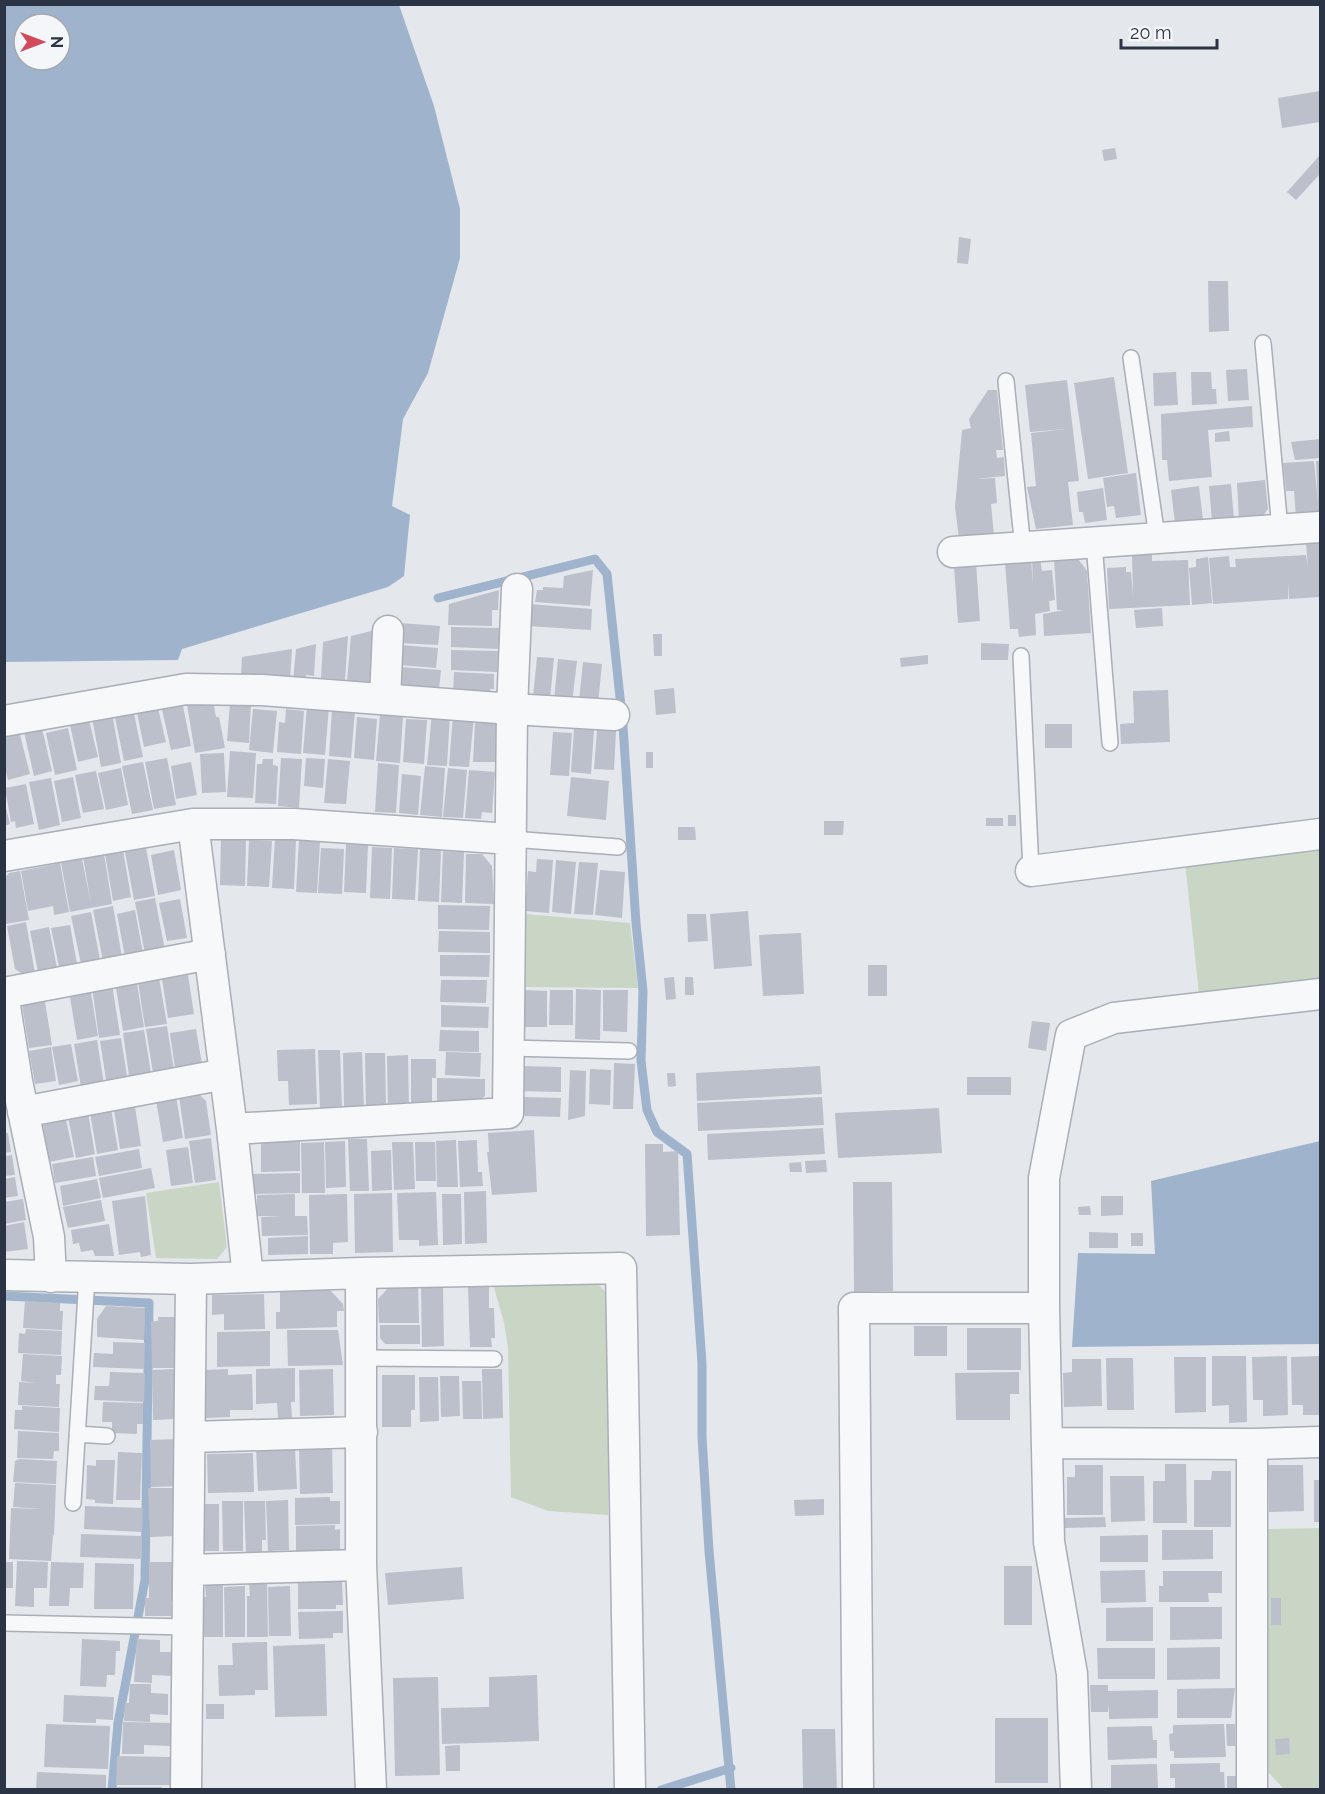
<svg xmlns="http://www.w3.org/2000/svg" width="1325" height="1794" font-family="Raleway,sans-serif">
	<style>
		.green { fill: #c9d6c5 }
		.water { fill: #9fb4cc; fill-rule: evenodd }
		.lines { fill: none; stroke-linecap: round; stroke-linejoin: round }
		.stream { stroke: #9fb4cc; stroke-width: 9 }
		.building { fill: #bbc0ca }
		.service-casing { stroke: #a9aeb7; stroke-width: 18 }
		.minor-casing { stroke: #a9aeb7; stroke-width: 33 }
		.service { stroke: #f7f8fa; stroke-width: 15 }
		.minor { stroke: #f7f8fa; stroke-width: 30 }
	</style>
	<rect width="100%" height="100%" fill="#e4e7ec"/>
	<path class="green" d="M1320,845V980L1199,995L1185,861Z
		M525,914L630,923L638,988L523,987Z
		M219,1182L227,1247L217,1259L156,1258L146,1193Z
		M592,1277L608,1295V1515L548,1511L511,1497L508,1348L504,1322L492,1281Z
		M1320,1528V1789H1284L1267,1771L1266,1529Z"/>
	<path class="water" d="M5,4L399,5L434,106L460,209V258L428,373L403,419L392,506L410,515L404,576L388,587L182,649L178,660L5,662ZM24,24H60V60H24Z
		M1320,1141V1344L1072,1347L1078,1253L1155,1254L1151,1181Z"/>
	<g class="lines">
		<path class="stream" d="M438,598L595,559L607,574L623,726L636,923L643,991L641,1061L647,1110L657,1132L687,1154L702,1363V1437L709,1551L731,1790
			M4,1296L149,1303L145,1580L118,1723L112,1790
			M661,1790L731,1768"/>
	</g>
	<path class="building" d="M1320,91V122L1282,128L1278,98Z
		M1115,148L1117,159L1104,161L1102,150Z
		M1320,155V174L1296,200L1287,192Z
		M959,237L971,239L968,264L957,263Z
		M1208,281H1228L1229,331L1209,332Z
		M1247,369L1249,400L1228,401L1226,370Z
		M1176,372L1178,405L1154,406L1153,373Z
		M1191,372H1211L1212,389H1216L1217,404L1192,405Z
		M1114,377L1128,473L1088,479L1074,383Z
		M1067,380L1079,481L1068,482L1073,525L1036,529L1027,487L1036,486L1031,433L1066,429L1030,432L1025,385Z
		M988,390H997L1003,450H996L997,458L1004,457L1005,476L975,479L995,478L997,503L991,504L994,536L959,538L955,507L962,430L971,428L969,419Z
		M1252,406L1253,427L1208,430L1212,477L1169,481L1167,460H1162L1161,414Z
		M1229,431L1230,441L1215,442V433Z
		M1320,439V458L1295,460L1291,442Z
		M1314,461L1318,503L1316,461H1320V516L1296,518L1294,491H1286L1283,463Z
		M1136,473L1141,515L1116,518L1114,506L1107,507L1103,478Z
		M1265,480L1268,509L1260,520L1239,521L1237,483Z
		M1231,484L1234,520L1212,521L1209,486Z
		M1199,486L1203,520L1175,523L1171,490Z
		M1103,488L1107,520L1085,523L1083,512H1079L1077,492Z
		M1320,542V597L1289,599L1288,582V599L1213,604L1209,558L1229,556L1230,567H1236L1235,559L1306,555L1308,567L1306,543Z
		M1152,553V561L1188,560L1190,605L1109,609L1107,568L1126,567V572H1131L1133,597L1132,554Z
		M1076,556L1087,571L1091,633L1044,636L1043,614L1064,610H1057L1054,558Z
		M1208,557L1212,603L1192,605L1189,568L1196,567V559Z
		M1031,559L1033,586L1032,559H1040L1042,571L1052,570L1055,600L1049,601L1050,611L1035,614L1036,635L1019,637L1018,629H1010L1005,562Z
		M976,563L980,621L958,623L954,565Z
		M593,570L590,606L535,602L537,590H543V587L563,588L564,576Z
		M499,590L498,610H492V626L448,625L449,604Z
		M530,604L592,609L591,630L528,626Z
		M1162,608L1163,626L1136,628L1134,610Z
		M400,623L440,626L438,645L399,643Z
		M451,627L500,628L499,649L451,647Z
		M376,630L372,683L347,681L351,636Z
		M653,634H662V656H654Z
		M348,636L345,680L321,678L323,642Z
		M981,643L1009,644L1008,660H981Z
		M316,644L314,676L306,675V682L293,681L296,649Z
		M401,645L438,648L436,668L399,665Z
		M292,649L290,680L241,676L242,657Z
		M451,650L498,651L497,672L451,670Z
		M928,655V664L901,667L900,658Z
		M537,657L554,658L550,699L533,697Z
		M558,659L577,661L572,703L554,700Z
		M583,662L602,664L598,703L579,701Z
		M400,667L441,670L439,689L398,686Z
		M454,672L494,674V689H490V694L453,693Z
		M674,688L676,713L656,715L654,690Z
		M1168,690L1170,742L1121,744L1120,724L1134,723L1133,691Z
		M182,701L191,746L171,750L161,705Z
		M213,701L216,717H219L225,748L195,753L187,705Z
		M230,702L251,703L249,743L227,741Z
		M157,704L166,742L144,747L136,708Z
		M307,706L329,707L325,755L303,753Z
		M133,709L143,757L124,761L114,713Z
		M253,709L277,711L273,753L249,750Z
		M286,709L304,711L301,754L277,752L279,722L285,723Z
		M332,709L355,711L351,758L329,756Z
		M112,713L121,763L101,767L92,717Z
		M432,713L450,714L447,766L427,765Z
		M380,715L403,717L400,763L376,761Z
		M453,715L474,717L469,767L449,766Z
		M357,717L377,719L374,760L354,758Z
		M406,719L427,720L424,764L403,762Z
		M89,720L98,757L78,762L70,725Z
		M475,723H497L496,762H473Z
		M1045,724H1072V748H1045Z
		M42,728L52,771L34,776L24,732Z
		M68,728L77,770L55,775L46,733Z
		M574,729L594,730L591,774L571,772Z
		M597,730L616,731L614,770L594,769Z
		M19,731L30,774L8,780L4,764V735Z
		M553,732L572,733L569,776L550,775Z
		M230,751L256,753L253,798L227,797Z
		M646,752H653V768H646Z
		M224,753L226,792L202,793L200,754Z
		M167,758L176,805L154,809L145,762Z
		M281,758L302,759L299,808L278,806Z
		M306,758L325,759L323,788L304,786Z
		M263,759H273V765L278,766L276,804L255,803L257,764H262Z
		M328,759L350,761L346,804L324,803Z
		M143,762L153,810L132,814L122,766Z
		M191,762L197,795L176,799L171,766Z
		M378,763L399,765L396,813L375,812Z
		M425,766L445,768L442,817L420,815Z
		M121,768L128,805L106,810L98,773Z
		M448,768L467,770L463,818L443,817Z
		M469,770L495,772L492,813L482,812L481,819L465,818Z
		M96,771L104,809L83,813L75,775Z
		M402,774L421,776L418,815L399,813Z
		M73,777L81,818L62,822L54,781Z
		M571,777L609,781L606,820L567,816Z
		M51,778L60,825L39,830L29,782Z
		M26,784L34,824L16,828L15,821L11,822L5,788Z
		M4,800L10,824L4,826Z
		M1008,815H1016V826H1008Z
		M986,818H1003V826H986Z
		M824,821H844L843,835H824Z
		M678,827H695L696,840H678Z
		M221,836L246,837L245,886L220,885Z
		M275,838L296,840L294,889L272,888Z
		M249,840L272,841L269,887L247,886Z
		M299,840L320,842L317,893L296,892Z
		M346,844L368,845L366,893L344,892Z
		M372,847L392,848L390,899L370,898Z
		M146,848L155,896L134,900L125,852Z
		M321,848L344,849L342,894L318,893Z
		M394,848L418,849L415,900L392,899Z
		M420,849L441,850L439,902L418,901Z
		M123,850L131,897L113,901L105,854Z
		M174,850L181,890L158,895L151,855Z
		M443,851L464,852L462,903L441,902Z
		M104,854L112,904L70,912L61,863L82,859L91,904L83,857Z
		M466,854H482L492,866L494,904L465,903Z
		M537,859L553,860L549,913L525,911L528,871L536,872Z
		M556,860L576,862L571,914L552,912Z
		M579,862L598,863L593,915L574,914Z
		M60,863L69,912L54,915L53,906L28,911L21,871Z
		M600,870L625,872L622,918L595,915Z
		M20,871L29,920L6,924L4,879L9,873Z
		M155,898L165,950L145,954L135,902Z
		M180,899L187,938L167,941L159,903Z
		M438,905L490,906L489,930L438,929Z
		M113,906L122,957L103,961L93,910Z
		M135,910L143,953L125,957L117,914Z
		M748,911L752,966L714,969L710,914Z
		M91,912L100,960L81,964L71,916Z
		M687,914H706L708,941L688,942Z
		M26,922L35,973L23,974L15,969L7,926Z
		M70,925L77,964L59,967L51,928Z
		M49,927L57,968L38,972L30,931Z
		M439,931L490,932V953L438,952Z
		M801,933L804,994L763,996L759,935Z
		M440,955H490L489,977L440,976Z
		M868,965H887V996H868Z
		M188,975L194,1014L168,1018L162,979Z
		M674,977L676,999L666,1000L664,978Z
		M685,977H693L694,995H685Z
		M159,978L167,1024L145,1027L138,982Z
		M441,980H487L486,1003L440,1002Z
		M112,984L120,1035L99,1038L92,987Z
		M137,984L144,1027L123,1031L116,988Z
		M576,989L601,990L600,1040L575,1039Z
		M522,990L547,991V1027H522Z
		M550,990H573V1025H549Z
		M603,990H628L627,1032L603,1031Z
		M91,993L98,1036L77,1040L70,997Z
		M45,1002L52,1045L29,1048L22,1005Z
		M441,1005L489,1007L488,1028L441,1027Z
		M1032,1021L1050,1023L1046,1051L1028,1048Z
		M167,1026L174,1070L153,1073L146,1029Z
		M196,1029L202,1064L175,1068L170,1033Z
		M144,1030L151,1073L129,1076L123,1033Z
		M440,1030L479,1031V1052L439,1051Z
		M121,1038L128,1082L107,1086L100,1041Z
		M97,1040L104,1084L81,1087L74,1044Z
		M71,1044L78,1081L59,1085L52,1047Z
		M51,1047L56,1081L35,1084L29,1051Z
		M315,1049L317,1104L289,1105L288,1081H278L277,1050Z
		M318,1050H340L342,1109H320Z
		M362,1052L364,1109H344L343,1053Z
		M446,1052L481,1053L480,1077L445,1075Z
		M365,1053H385L386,1109L366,1110Z
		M408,1055L409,1110L388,1111L387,1056Z
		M411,1059H436V1078H432V1112L411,1113Z
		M614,1063L635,1064L633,1109H613Z
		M519,1066L561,1067V1092L519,1091Z
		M820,1066L822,1094L697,1101L696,1073Z
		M590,1069L611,1070L610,1105L589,1104Z
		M570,1070L586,1071L585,1116L568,1120Z
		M667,1073H675L676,1086L668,1087Z
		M967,1077H1011V1095H967Z
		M437,1078L485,1079V1096L471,1105H437Z
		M198,1093L206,1101L211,1135L185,1139L179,1096Z
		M176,1096L183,1138L163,1142L156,1100Z
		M524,1097L561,1098L560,1117L523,1116Z
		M822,1097L824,1125L698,1131L697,1103Z
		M135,1107L141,1146L120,1149L114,1110Z
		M111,1108L118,1150L97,1154L90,1112Z
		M939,1108L942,1153L838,1158L835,1113Z
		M88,1113L95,1154L76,1158L68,1117Z
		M66,1120L74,1157L49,1162L43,1125Z
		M823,1128L825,1154L708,1160L707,1134Z
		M534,1130L537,1192L492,1195L487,1152H489L488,1133Z
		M4,1133H8L11,1152L4,1153Z
		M261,1133H300V1171L261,1172Z
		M211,1138L216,1180L195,1183L189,1141Z
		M348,1139H367L369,1191H350Z
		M456,1140L458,1187H437L436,1141Z
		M477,1140L478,1172H482L483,1186L460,1187L458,1141Z
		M345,1141L346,1187L326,1188L325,1142Z
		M324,1142L325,1193H302L301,1143Z
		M392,1142H413L415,1189L394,1190Z
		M415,1142H435L436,1181H416Z
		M645,1144H663V1152L678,1151L680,1235L646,1236Z
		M188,1147L193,1183L171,1186L166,1150Z
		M139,1149L142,1168L99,1176L95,1157Z
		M391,1150L392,1190L372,1191L371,1151Z
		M12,1155L15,1175L4,1176V1156Z
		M93,1157L96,1176L55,1183L52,1164Z
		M826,1160L827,1172L806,1173L805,1161Z
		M801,1162L802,1172H790L789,1163Z
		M151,1168L155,1188L103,1198L99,1178Z
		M300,1173V1193L251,1194V1174Z
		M15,1177L18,1196L4,1198V1179Z
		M97,1179L101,1198L63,1206L60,1186Z
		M853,1182H892L893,1291L854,1292Z
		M486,1191L487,1243L465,1244L464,1192Z
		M436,1192L438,1245L419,1246V1240H399L397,1193Z
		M392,1193L393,1252L355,1253L354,1194Z
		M295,1194V1216H307L308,1235L262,1236L261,1217L282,1216H257V1195Z
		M347,1194L348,1242L333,1243V1254H310L309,1195Z
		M442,1194H461L462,1244L443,1245Z
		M145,1196L151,1255L141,1257L140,1252L119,1255L112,1201Z
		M1101,1196H1123V1215L1101,1216Z
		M23,1199L26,1220L4,1224V1202Z
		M101,1200L105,1221L68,1228L63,1207Z
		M1090,1206L1091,1215H1079L1078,1207Z
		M24,1222L28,1249L4,1252V1226Z
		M109,1224L114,1256H95L93,1250L81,1252L79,1243L73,1244L71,1230Z
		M1089,1232L1118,1233V1248H1089Z
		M1131,1233H1143V1246H1131Z
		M308,1236V1254L268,1255V1238Z
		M418,1285L419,1323H379L378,1299L390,1286Z
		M421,1285H443L444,1346L422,1347Z
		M468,1287H489V1308H494L495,1338H491L492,1347H470Z
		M330,1290L343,1304L344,1311H337V1327L276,1329V1312H280V1292Z
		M264,1294L265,1329L224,1330V1314L212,1315V1295Z
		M25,1301L60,1303V1311H63L62,1330L23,1328Z
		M106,1306L145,1308L144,1340L97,1337V1319Z
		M158,1317H176L178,1368H152L151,1321H158Z
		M380,1325H420V1344H385L380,1338Z
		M914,1326H947V1356H914Z
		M967,1328H1021V1370H967Z
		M26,1329L62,1331L61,1355L18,1353L19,1333L25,1334Z
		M287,1330H338L343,1365L288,1366Z
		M270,1331V1366L217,1367V1332Z
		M113,1342L145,1343L144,1369L93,1367L94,1353L113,1354Z
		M23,1354L62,1356L61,1375H56V1384H60L59,1407L18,1405L19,1382L36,1383L21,1381Z
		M1212,1356H1246L1247,1422L1229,1423V1405L1212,1406Z
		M1287,1356L1288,1415L1263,1416V1400H1253L1252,1357Z
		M1320,1356V1415H1303V1405H1292L1291,1357Z
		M1174,1357H1206V1412L1175,1413Z
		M1106,1358H1133L1134,1410H1107Z
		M1072,1359H1101L1102,1406L1064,1407L1063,1373L1072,1372Z
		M295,1368V1402H291L292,1418H278L277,1403L256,1404V1369Z
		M174,1369L175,1419L153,1420L152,1370Z
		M228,1369V1375L252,1374L253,1410H230V1417L206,1418L205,1370Z
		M333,1369L334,1415L300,1416L299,1370Z
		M482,1369H502L503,1418L483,1419Z
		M110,1372L145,1373L144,1402L94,1400L95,1386H109Z
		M1019,1372V1394H1010V1420H956L955,1373Z
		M382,1375H415V1410H411V1427H382Z
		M440,1376H459L460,1416L441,1417Z
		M419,1377H438L439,1421L420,1422Z
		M462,1381H481L482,1419H463Z
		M103,1402L143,1403V1424H137V1434L112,1433V1422H102Z
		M22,1406L60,1408L59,1432L14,1429L15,1410H22Z
		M18,1431L59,1433V1451H54L53,1459L17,1458Z
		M179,1439L181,1486L151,1487L150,1440Z
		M332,1446L333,1493L300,1494L299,1447Z
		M295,1448L297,1489L258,1491L256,1449Z
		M118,1452L142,1453L140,1500H116Z
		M253,1453L254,1492L208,1493L207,1454Z
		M19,1459L57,1461L56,1484L13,1482L15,1461Z
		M96,1460H115L113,1504L95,1503V1500L86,1499L87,1465L96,1466Z
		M1165,1464H1186L1187,1523H1153V1481H1165Z
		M1075,1465H1103V1515H1067V1477H1075Z
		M1268,1465H1303L1304,1511L1269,1512Z
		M1212,1471H1231V1527H1194V1480H1211Z
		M1110,1476H1144L1145,1521L1111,1522Z
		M1314,1480H1320V1522H1314Z
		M15,1483L56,1485L54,1535L26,1533L53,1535L51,1561L9,1559L11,1508L44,1509L13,1507Z
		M148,1488H174L176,1536L150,1537Z
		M330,1497V1501H340V1524L295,1525V1498Z
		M824,1499V1515L795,1516L794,1500Z
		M288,1500L289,1550L268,1551L266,1501Z
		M222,1501H243V1551H223Z
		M244,1501H265L266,1540H262V1553L246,1554Z
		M200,1504H219V1551H201Z
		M85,1506L143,1508L142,1532L84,1529Z
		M1105,1517L1106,1527L1065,1528V1518Z
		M335,1525V1530L340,1529V1551L296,1552V1526Z
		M1162,1530H1213V1559L1162,1560Z
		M81,1534L142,1536V1559L80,1557Z
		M1148,1535V1562H1100V1536Z
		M17,1561L48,1562L47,1588H34V1607L15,1606Z
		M4,1562H13V1588H4Z
		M51,1562L84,1563L83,1588H70L69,1606H49Z
		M149,1562H174L175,1601H171L172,1616H145V1598H149Z
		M95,1563L134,1564L133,1609H94Z
		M1004,1566H1032V1625H1004Z
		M462,1567L464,1599L388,1605L385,1573Z
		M1145,1570L1146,1602L1101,1603L1100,1571Z
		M1163,1571H1222V1593H1208L1209,1602H1159V1586H1163Z
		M298,1582H342L343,1605H336V1609H298Z
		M267,1583L268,1637H247V1596H250L249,1584Z
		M223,1584V1637H203L202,1597H206L205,1585Z
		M245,1586V1637H225L224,1587Z
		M290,1586L291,1636H269L268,1587Z
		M1271,1598H1281V1625H1271Z
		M1153,1607V1641H1106V1608Z
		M1170,1607H1222V1639L1170,1640Z
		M343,1611V1633H333V1638L299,1639L298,1612Z
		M82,1639L120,1641V1651H116L115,1675H107L106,1687L80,1686Z
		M137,1639L160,1640V1652H172V1676L152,1675V1683L134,1682Z
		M267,1642L268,1690H255V1695L219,1696L218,1665H233L232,1643Z
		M325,1644L327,1716L275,1717L273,1646Z
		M1220,1647V1679L1167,1680V1648Z
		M1097,1648H1155V1679H1098Z
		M537,1675L539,1741L442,1744L441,1708L489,1707V1677Z
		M438,1677L440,1775L395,1776L393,1678Z
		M130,1684H151V1693L168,1694V1715L150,1714V1722L124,1721L125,1703H129Z
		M1090,1685H1108V1691L1158,1690V1718L1109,1719V1704L1108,1712H1091Z
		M1235,1688L1231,1718H1177V1689Z
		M64,1695L114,1697L113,1720L96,1719V1723L63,1722Z
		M206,1704H224V1719H206Z
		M995,1718H1048V1783H995Z
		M123,1722L172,1723V1746L144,1745V1754H122Z
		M46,1724L110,1726L108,1769L44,1767Z
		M1224,1724L1226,1757L1174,1758V1751H1170L1169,1734L1173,1733V1725Z
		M1226,1724H1235V1746H1227Z
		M1152,1726L1153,1740H1157V1758L1108,1760L1107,1727Z
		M802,1729H835L837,1790H803Z
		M1289,1738L1290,1754L1276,1755L1275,1739Z
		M460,1745V1771H446L445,1746Z
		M117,1756L170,1757V1785H116Z
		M1220,1763V1772H1224L1225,1790H1175V1778H1170V1764Z
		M1157,1764L1158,1790H1111V1765Z
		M37,1772L106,1775V1790H36Z
		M1227,1776H1237V1790H1227Z
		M116,1787H162V1790H116Z"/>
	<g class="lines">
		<g class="service-casing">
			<path id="service" d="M1263,343L1280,529
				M1131,358L1157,537
				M1006,381L1023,549
				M1094,543L1110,743
				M1021,656L1031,871
				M511,839L618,847
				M509,1048L629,1051
				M362,1358L494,1359
				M77,1434L107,1436
				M73,1503L87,1277
				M4,1623L188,1627"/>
		</g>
		<g class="minor-casing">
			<path id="minor" d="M953,552L1320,527
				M517,589L512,709L614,715
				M385,699L388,631
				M4,721L186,689L262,690L512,709L508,1113L232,1129
				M193,824L232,1129L248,1277
				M4,856L193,824H294L511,839
				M1031,871L1320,834
				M4,993L210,954
				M4,1000L17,1081L49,1237L51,1277
				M23,1112L225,1074
				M361,1273L621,1268L630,1790
				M4,1275L191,1279L361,1273V1565L371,1790
				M190,1437L362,1432
				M1048,1443L1252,1444V1790
				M1252,1444L1320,1442
				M188,1570L361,1565
				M186,1790L191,1279
				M858,1790L854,1308H1044
				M1076,1790L1072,1674L1049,1542L1044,1308V1178L1071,1035L1114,1018L1320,994"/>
		</g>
		<use href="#service" class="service"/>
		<use href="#minor" class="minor"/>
	</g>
	<rect width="1325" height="1794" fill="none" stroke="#2b3445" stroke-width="12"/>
	<g transform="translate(42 42) rotate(90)"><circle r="28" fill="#f4f6f9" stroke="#a4a8b1" stroke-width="1.5"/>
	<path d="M0-4.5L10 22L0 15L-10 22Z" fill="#d1495b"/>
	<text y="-9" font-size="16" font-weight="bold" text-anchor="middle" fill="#2b3445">N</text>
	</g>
	<path d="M1121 39v9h96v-9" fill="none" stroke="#2b3445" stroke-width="3"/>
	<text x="1130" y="39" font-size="18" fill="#2b3445" stroke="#f4f6f9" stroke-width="4.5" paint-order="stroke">20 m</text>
</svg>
